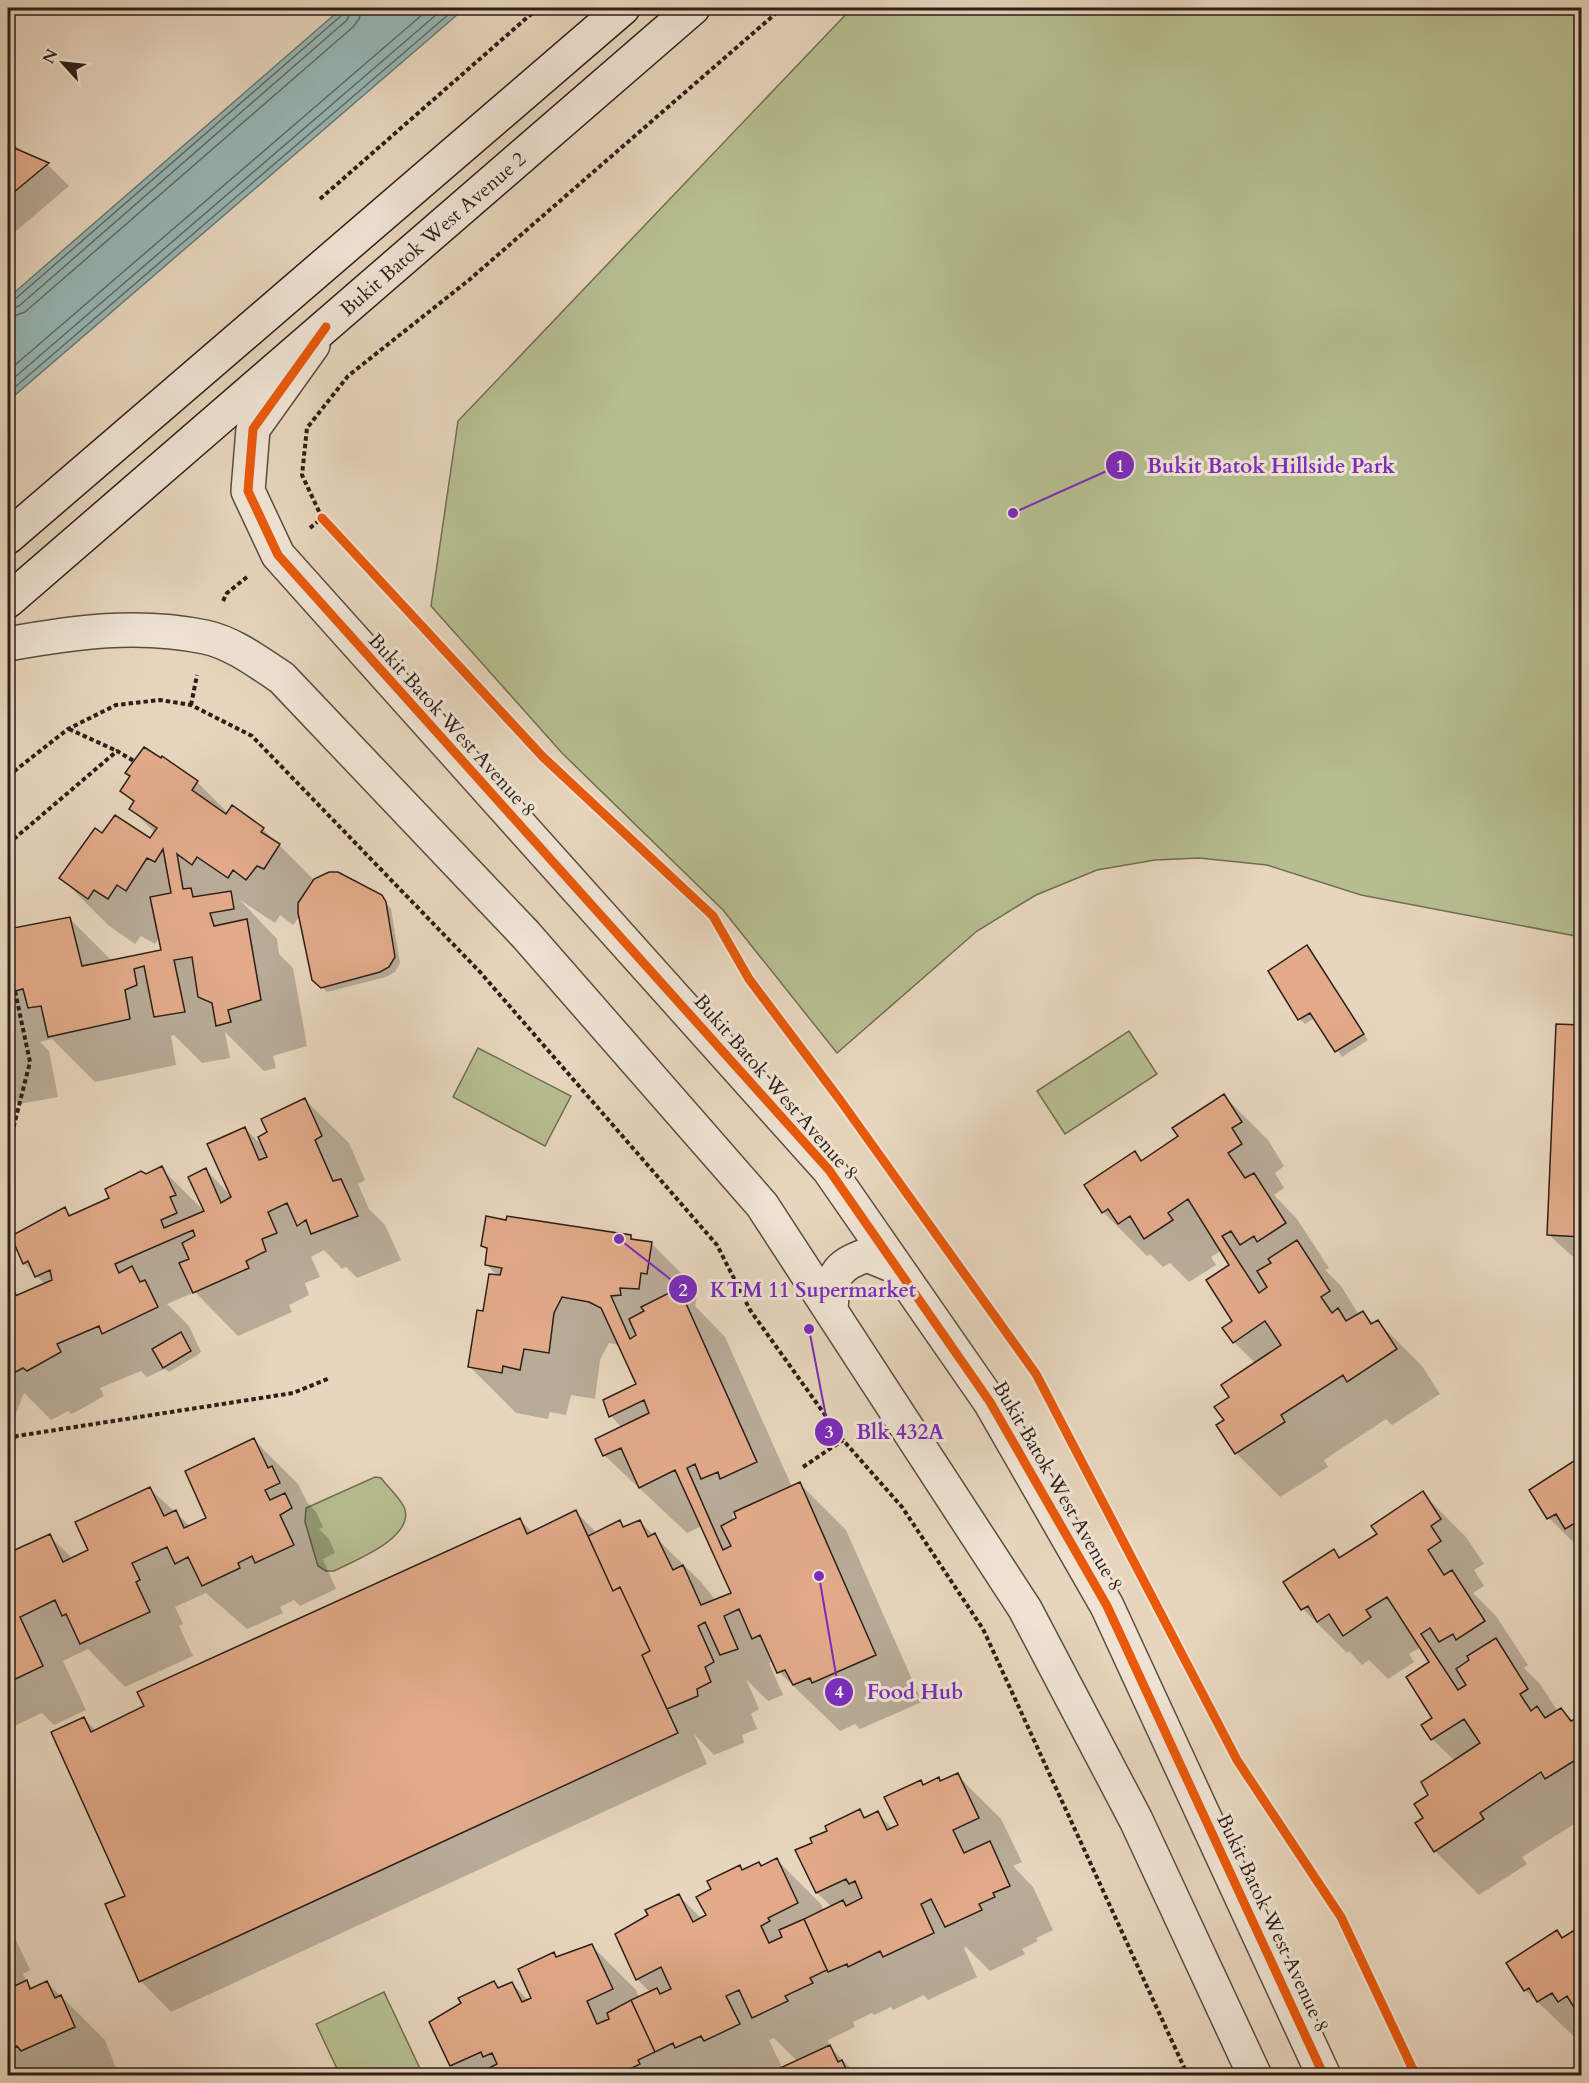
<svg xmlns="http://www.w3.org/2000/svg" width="1589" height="2083" font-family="Cardo,serif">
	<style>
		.green { fill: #b6be90; stroke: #716e54; stroke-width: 1.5 }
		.water { fill: #97b8b6; stroke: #6c7b77; stroke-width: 1.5 }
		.shadow { fill: #0003; fill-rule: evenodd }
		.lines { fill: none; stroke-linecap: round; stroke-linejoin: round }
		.shore { stroke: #626c68; stroke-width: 1.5 }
		.building { fill: #e2aa89; stroke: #2c1f19; stroke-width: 1.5 }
		.minor-casing { stroke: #5b4d42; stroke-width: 36 }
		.secondary-casing { stroke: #2c1f19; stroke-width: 36 }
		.path { stroke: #2c1f19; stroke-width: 4; stroke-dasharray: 4.5 3; stroke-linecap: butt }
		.minor { stroke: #efe4d4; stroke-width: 33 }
		.secondary { stroke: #efe4d4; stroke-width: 33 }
		.cycleway-casing { stroke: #efe4d4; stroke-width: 13 }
		.cycleway { stroke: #e8590c; stroke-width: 9 }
		.labels { text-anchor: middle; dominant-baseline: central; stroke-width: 6; stroke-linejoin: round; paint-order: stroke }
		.street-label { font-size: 20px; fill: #2c1f19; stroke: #efe4d4 }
		.leader { fill: none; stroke: #7b2cbf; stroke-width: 2 }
		.callout-dot { fill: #7b2cbf; stroke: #efe4d4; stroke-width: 2 }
		.mark-label { font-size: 18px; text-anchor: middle; font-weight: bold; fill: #fff }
		.callout-label { font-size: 21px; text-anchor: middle; font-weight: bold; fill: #7b2cbf; stroke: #efe4d4; stroke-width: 6; stroke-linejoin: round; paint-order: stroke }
	</style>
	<rect width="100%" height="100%" fill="#e7d6bd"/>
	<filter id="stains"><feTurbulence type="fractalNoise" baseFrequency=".00333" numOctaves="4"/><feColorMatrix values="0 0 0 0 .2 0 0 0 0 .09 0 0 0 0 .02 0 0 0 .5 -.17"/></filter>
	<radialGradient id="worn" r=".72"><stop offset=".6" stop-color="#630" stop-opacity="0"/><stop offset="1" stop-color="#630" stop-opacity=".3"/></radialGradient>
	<path class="green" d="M852,8H1581V937L1361,895L1267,865L1199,858L1155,860L1097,870L1036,895L977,931L837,1053L723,910L562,753L431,606L458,421Z
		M1129,1031L1157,1074L1065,1134L1037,1091Z
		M478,1048L571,1096L545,1146L453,1097Z
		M375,1477L381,1478C388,1487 399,1497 404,1507C417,1537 353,1561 334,1571H326L318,1566L305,1522L306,1508Z
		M384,1992L423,2075H340L316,2024Z"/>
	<path class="water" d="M342,8H465L8,401V298Z"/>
	<path class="shadow" d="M8,139L26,155L48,165L69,186L8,238Z
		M197,782L228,813L233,807L263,829L314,880L381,897L391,909L400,963L395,972L386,977L327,992L319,985L300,916L293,925L280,915L275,923L240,900L277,939L279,954L293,968L307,1046L273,1056L276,1068L264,1071L225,1032L230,1058L202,1063L174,1035L171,1036L176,1065L95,1082L52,1039L40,1042L49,1051L58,1097L19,1104L13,1099L8,1100V930L69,918L113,962L163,951L160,937L155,944L141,936L135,944L108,925L61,878L103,835L150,840L155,833L131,808L134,803L122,791Z
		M1307,947L1368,1040L1342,1057L1315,1018L1305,1024L1300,1019Z
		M1582,1026V1265L1549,1235Z
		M1224,1096L1268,1140L1284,1166L1275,1173L1284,1188L1274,1195L1297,1219L1329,1268L1325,1270L1341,1286L1359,1315L1363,1312L1374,1324L1378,1322L1422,1366L1440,1394L1392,1425L1386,1419L1324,1460L1328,1467L1280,1497L1236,1453L1226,1421L1231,1397L1256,1364L1234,1342L1232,1265L1222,1250L1211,1257L1216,1265L1189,1282L1170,1263L1163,1267L1150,1254L1147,1256L1103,1212L1135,1153L1143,1161L1180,1137Z
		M305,1100L349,1143L365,1180L358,1184L369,1209L385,1225L401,1260L357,1278L346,1267L342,1269L324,1250L311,1257L320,1277L305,1283L309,1295L289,1305L292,1312L238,1336L195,1292L167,1304L189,1326L201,1352L196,1356L169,1372L165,1369L147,1377L141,1371L100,1388L104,1396L72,1414L68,1411L51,1420L24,1393L8,1434V1290L15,1297L45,1284L24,1263L65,1209L72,1216L111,1199L161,1168L206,1213V1170L231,1196L245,1128L264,1148L269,1132Z
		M630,1236L635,1241L651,1243L698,1290L695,1306L725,1337L792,1487L799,1483L846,1530L922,1702L860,1729L855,1724L840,1731L779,1672L774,1661L769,1663L783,1695L768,1701L746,1679L759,1709L751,1714L757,1729L742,1735L744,1743L714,1755L694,1734L707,1764L171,2012L141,1981L107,1905L127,1897L84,1718L96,1731L520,1520L533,1533L576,1512L597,1533L620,1522L625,1528L639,1521L701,1582L716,1601L733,1594L702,1526L687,1533L604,1455L597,1440L622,1428L611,1416L605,1401L638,1385L619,1345L609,1343L600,1360L595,1399L571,1395L566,1415L550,1412L548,1419L516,1413L469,1366L485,1312L499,1277L486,1264L488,1251L483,1246ZM736,1513L738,1519L735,1521L732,1515Z
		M254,1440L298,1484L307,1502L316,1512L323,1527L319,1529L329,1539L335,1553L323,1559L336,1589L300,1606L294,1600L280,1607L283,1613L247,1629L206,1593L175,1607L183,1624L179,1626L193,1656L125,1687L88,1649L63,1661L86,1710L54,1725L42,1713L14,1726L8,1720V1555L49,1536L73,1559L90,1551L150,1489L191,1527L208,1518Z
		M1580,1459L1582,1461V1551L1549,1518L1531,1491Z
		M1422,1493L1466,1537L1484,1564L1474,1570L1484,1586L1473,1593L1496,1616L1528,1665L1524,1668L1540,1684L1558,1712L1561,1710L1573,1722L1582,1724V1819L1522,1857L1527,1864L1479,1895L1435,1851L1425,1818L1430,1795L1455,1761L1432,1739L1431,1663L1421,1647L1409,1654L1414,1662L1388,1679L1369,1660L1362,1665L1349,1651L1347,1653L1303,1609L1285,1583L1334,1551L1342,1558L1379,1534Z
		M957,1775L1001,1819L1022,1862L1013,1866L1033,1887L1053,1930L1036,1938L1038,1941L1022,1949L1025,1954L990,1971L966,1947L964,1948L977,1977L928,2000L924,1995L893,2010L891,2007L874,2015L872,2013L853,2022L855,2027L828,2040L829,2046L858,2076H785L782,2068L767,2076H461L451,2066L431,2022L494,1983L500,1989L512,1984L529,2001L533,1999L554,1954L558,1958L592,1946L636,1990L639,1998L651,1993L637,1979L679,1896L702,1919L708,1916L713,1890L740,1866L744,1871L777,1860L821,1904L824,1911L832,1907L817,1893L797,1851L814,1843L860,1811L866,1818L877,1813L893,1829L900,1826L920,1782L924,1786L939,1779L942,1782ZM774,2038L798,2062L783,2069L769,2040Z
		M1581,1928L1582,1929V2044L1525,1990L1556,1932L1564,1939Z
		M8,1931L16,1940L30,1970L23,1974L27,1982L34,1989L47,1983L61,1996L105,2040L117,2071L108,2076H8Z"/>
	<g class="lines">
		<path class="shore" d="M8,302L14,300L342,15L345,8
			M8,309L19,306L347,20L352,8
			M8,318L25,312L353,27L359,19L362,8
			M8,371L430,8
			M8,383L444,8
			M8,393L456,8"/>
	</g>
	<path class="building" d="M8,138L13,141L12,147L49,163L8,197Z
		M144,747L161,758L162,756L198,781L192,790L226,814L232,805L264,828L261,832L280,844L264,869L257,866L246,880L233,870L228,878L197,857L192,865L177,854L183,889L191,888L193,897L231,891L234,909L210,913L214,926L247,919L261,1000L228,1010L231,1022L216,1026L212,1003L198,997L192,957L174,960L185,1012L154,1017L144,966L134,969L137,985L125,990L130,1019L48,1037L41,1006L28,1008L23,989L8,993V929L70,917L82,966L161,950L150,897L171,893L163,849L155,862L147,858L126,891L117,885L108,899L94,890L88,899L59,878L95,828L102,833L115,815L150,838L157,828L129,809L134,801L120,791L130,776L125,773Z
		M329,872H338L382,895L386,902L395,957L389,967L380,972L321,988L312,980L298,913V903L314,879Z
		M1307,945L1364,1034L1335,1052L1310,1013L1298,1020L1268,971Z
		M1556,1024L1582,1025V1237L1547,1235Z
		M1224,1094L1242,1122L1232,1128L1242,1144L1228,1153L1245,1178L1254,1173L1286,1223L1257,1242L1254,1236L1240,1245L1231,1231L1222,1236L1259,1293L1267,1287L1257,1271L1271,1263L1268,1259L1297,1240L1330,1291L1321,1297L1332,1313L1338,1308L1346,1321L1363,1311L1371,1324L1378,1320L1397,1349L1347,1382L1343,1375L1281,1415L1285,1422L1235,1454L1216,1425L1224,1420L1214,1407L1229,1397L1221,1385L1281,1345L1265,1321L1233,1343L1222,1328L1232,1321L1206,1280L1229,1265L1188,1199L1168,1213L1173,1220L1144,1239L1130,1216L1118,1224L1108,1209L1102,1213L1084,1185L1135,1151L1141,1161L1178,1136L1172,1128Z
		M305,1098L322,1136L315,1140L333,1181L341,1179L358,1216L311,1234L306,1220L297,1226L287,1203L268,1212L277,1233L262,1239L266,1251L246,1261L249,1268L193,1293L179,1263L189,1259L182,1243L195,1236L193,1230L115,1264L119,1273L132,1266L140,1282L145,1280L158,1307L102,1334L99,1326L57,1344L61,1352L27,1371L23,1368L8,1376V1299L52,1280L50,1270L35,1277L28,1261L23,1264L11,1236L65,1207L69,1216L109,1198L105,1189L141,1171L146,1174L162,1166L176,1195L170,1197L177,1213L161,1220L164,1228L204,1211L188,1177L206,1168L221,1203L231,1197L207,1144L245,1127L259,1160L267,1157L258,1137L267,1132L261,1119Z
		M486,1216L506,1220L507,1216L631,1235V1239L652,1242L647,1274L641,1273L639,1289L620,1288L621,1295L611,1296L630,1339L636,1335L629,1319L644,1311L641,1307L679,1288L757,1462L720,1479L718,1472L701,1479L695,1464L687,1468L723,1550L731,1546L721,1526L736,1518L734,1512L800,1482L876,1655L812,1683L810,1678L793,1685L785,1670L777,1673L760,1635L752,1639L739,1609L724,1616L738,1649L720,1655L705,1622L698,1626L714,1662L705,1667L711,1682L697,1689L698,1696L667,1709L642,1655L650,1651L620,1587L613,1591L588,1536L620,1520L623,1527L640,1520L648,1537L655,1533L673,1570L683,1565L701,1605L731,1593L675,1470L639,1488L621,1448L603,1456L595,1439L649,1413L644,1400L609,1417L603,1400L636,1384L601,1308L589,1302L562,1297L554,1313L549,1353L524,1349L520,1370L503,1366L502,1373L468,1367L477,1310L483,1311L489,1274L500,1275L502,1268L485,1265L487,1248L481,1246Z
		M181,1332L191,1351L163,1368L152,1349Z
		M254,1438L268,1468L272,1466L280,1483L265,1490L270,1500L285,1493L292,1508L280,1515L294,1545L255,1563L252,1556L238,1563L240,1568L202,1586L188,1557L175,1564L167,1547L132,1563L140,1580L136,1582L150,1612L80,1644L66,1614L62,1616L55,1600L20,1617L43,1666L9,1682L8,1553L50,1534L63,1562L88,1550L75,1522L150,1487L164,1516L176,1510L184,1528L206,1518L185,1471Z
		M1580,1457L1582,1519L1565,1529L1556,1514L1547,1519L1529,1490Z
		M1423,1491L1441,1519L1431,1526L1441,1541L1428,1550L1444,1575L1452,1570L1485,1621L1456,1640L1453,1634L1439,1642L1430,1628L1421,1634L1458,1690L1466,1685L1456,1669L1469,1660L1467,1656L1496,1638L1528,1689L1520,1694L1531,1711L1537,1706L1545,1718L1561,1708L1571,1721L1577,1718L1582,1724V1756L1545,1779L1541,1772L1480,1813L1484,1819L1434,1852L1415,1823L1423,1818L1414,1804L1428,1795L1421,1782L1480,1743L1464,1719L1431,1740L1421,1725L1432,1718L1406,1677L1429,1662L1387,1597L1366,1610L1371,1617L1343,1636L1329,1614L1317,1622L1308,1606L1301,1610L1283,1582L1334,1549L1339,1558L1377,1534L1371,1526Z
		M576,1510L613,1591L620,1587L650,1651L642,1655L678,1733L139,1982L105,1904L125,1896L51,1732L84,1717L91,1732L144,1706L137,1692L520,1518L527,1534Z
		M958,1773L979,1818L953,1830L964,1853L990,1841L1010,1886L993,1893L995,1897L979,1904L982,1910L945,1927L931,1899L921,1904L934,1933L883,1957L880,1951L848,1967L847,1964L828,1972L804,1919L843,1900L846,1906L862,1898L855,1881L849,1884L846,1879L816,1893L795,1850L812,1843L810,1838L827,1831L825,1826L860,1809L864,1818L878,1811L887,1830L898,1825L884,1797L921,1780L923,1785L939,1777L940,1781Z
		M777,1858L798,1903L768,1918L770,1921L761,1926L769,1943L782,1937L779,1930L804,1919L827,1970L810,1978L813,1983L785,1996L788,2001L752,2018L739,1990L726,1996L740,2024L704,2041L701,2036L675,2048L673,2043L655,2052L631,2000L657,1988L660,1994L671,1989L661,1967L636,1980L615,1934L648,1915L645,1910L679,1894L693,1922L706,1915L696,1897L711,1889L707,1881L740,1865L742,1870L759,1862L761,1866Z
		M1581,1926L1582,2005L1575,2009L1567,1996L1558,2002L1552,1993L1537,2002L1529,1988L1524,1991L1506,1963L1557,1930L1562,1938Z
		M592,1944L613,1989L587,2001L597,2024L609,2019L607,2013L631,2000L655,2052L638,2060L640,2064L616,2076H567L565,2072L557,2076H474L497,2064L492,2053L483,2057L481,2052L450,2066L429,2022L461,2003L458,1998L494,1981L498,1988L512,1982L522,2002L531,1998L518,1969L554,1952L556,1957Z
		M27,1980L30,1989L47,1981L55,1998L61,1995L75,2027L21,2051L17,2046L8,2051V1989Z
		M830,2045L838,2062L842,2060L849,2076H784L780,2068Z"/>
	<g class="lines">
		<g class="minor-casing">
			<path id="minor" d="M313,345L253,429L248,491L278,555L829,1170L990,1402L1107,1606L1324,2076
				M8,644C74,632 138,623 205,637C233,643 258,662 282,678L526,935L762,1205L1025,1609L1136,1820L1255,2076
				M831,1310C833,1276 833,1267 867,1255L894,1266"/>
		</g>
		<g class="secondary-casing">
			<path id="secondary" d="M8,537L623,8
				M8,601L693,8"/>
		</g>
		<path class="path" d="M320,199L538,8
			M310,528L322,518L302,475L307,428L348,376L469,280L782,8
			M223,601L227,593L247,577
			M191,705L197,675
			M69,729L117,751
			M8,776L68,729L116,705L160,700L191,705L252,736L480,972L717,1245L750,1310L843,1440L902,1507L983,1629L1188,2076
			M8,844L117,751L134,761
			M8,1127H14
			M8,1149L30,1062L15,991
			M8,1279L15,1296
			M8,1441L17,1436L293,1393L330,1378
			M803,1467L843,1440"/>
		<use href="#minor" class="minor"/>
		<use href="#secondary" class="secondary"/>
		<g class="cycleway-casing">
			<path id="cycleway" d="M326,327L253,429L248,491L278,555L829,1170L990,1402L1107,1606L1324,2076
				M322,518L543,757L713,916L749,979L840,1100L1036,1374L1237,1760L1341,1917L1416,2076"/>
		</g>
		<use href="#cycleway" class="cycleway"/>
	</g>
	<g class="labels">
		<g class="street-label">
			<text transform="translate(433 234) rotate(-41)">Bukit Batok West Avenue 2</text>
			<text transform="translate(452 725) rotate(48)">Bukit Batok West Avenue 8</text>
			<text transform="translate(776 1087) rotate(49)">Bukit Batok West Avenue 8</text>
			<text transform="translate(1058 1486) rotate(60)">Bukit Batok West Avenue 8</text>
			<text transform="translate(1273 1923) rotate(65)">Bukit Batok West Avenue 8</text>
		</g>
	</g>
	<path class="leader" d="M1013 513L1120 465M619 1239L683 1289M809 1329L829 1432M819 1576L839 1692"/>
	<g class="callout-dot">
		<circle cx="1013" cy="513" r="6"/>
		<circle cx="619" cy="1239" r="6"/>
		<circle cx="809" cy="1329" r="6"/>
		<circle cx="819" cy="1576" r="6"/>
		<circle cx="1120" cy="465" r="15"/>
		<circle cx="683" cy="1289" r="15"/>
		<circle cx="829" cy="1432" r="15"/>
		<circle cx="839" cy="1692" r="15"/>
	</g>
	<g class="mark-label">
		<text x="1120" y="472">1</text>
		<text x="683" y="1296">2</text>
		<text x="829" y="1438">3</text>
		<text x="839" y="1698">4</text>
	</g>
	<g class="callout-label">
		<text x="1271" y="473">Bukit Batok Hillside Park</text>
		<text x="813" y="1297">KTM 11 Supermarket</text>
		<text x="900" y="1439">Blk 432A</text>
		<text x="915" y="1699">Food Hub</text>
	</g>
	<rect width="1589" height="2083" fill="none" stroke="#e7d6bd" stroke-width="30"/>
	<rect x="9" y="9" width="1571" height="2065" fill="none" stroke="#2c1f19" stroke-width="3"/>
	<rect x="15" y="15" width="1559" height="2053" fill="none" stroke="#2c1f19" stroke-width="1.5"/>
	<g transform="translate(63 63) rotate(297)" stroke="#efe4d4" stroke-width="4.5" paint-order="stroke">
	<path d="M0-4.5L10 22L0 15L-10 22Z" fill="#2c1f19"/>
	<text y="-9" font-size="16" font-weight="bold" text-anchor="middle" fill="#2c1f19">N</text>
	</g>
	<rect width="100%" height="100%" filter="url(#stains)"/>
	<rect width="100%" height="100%" fill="url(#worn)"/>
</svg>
